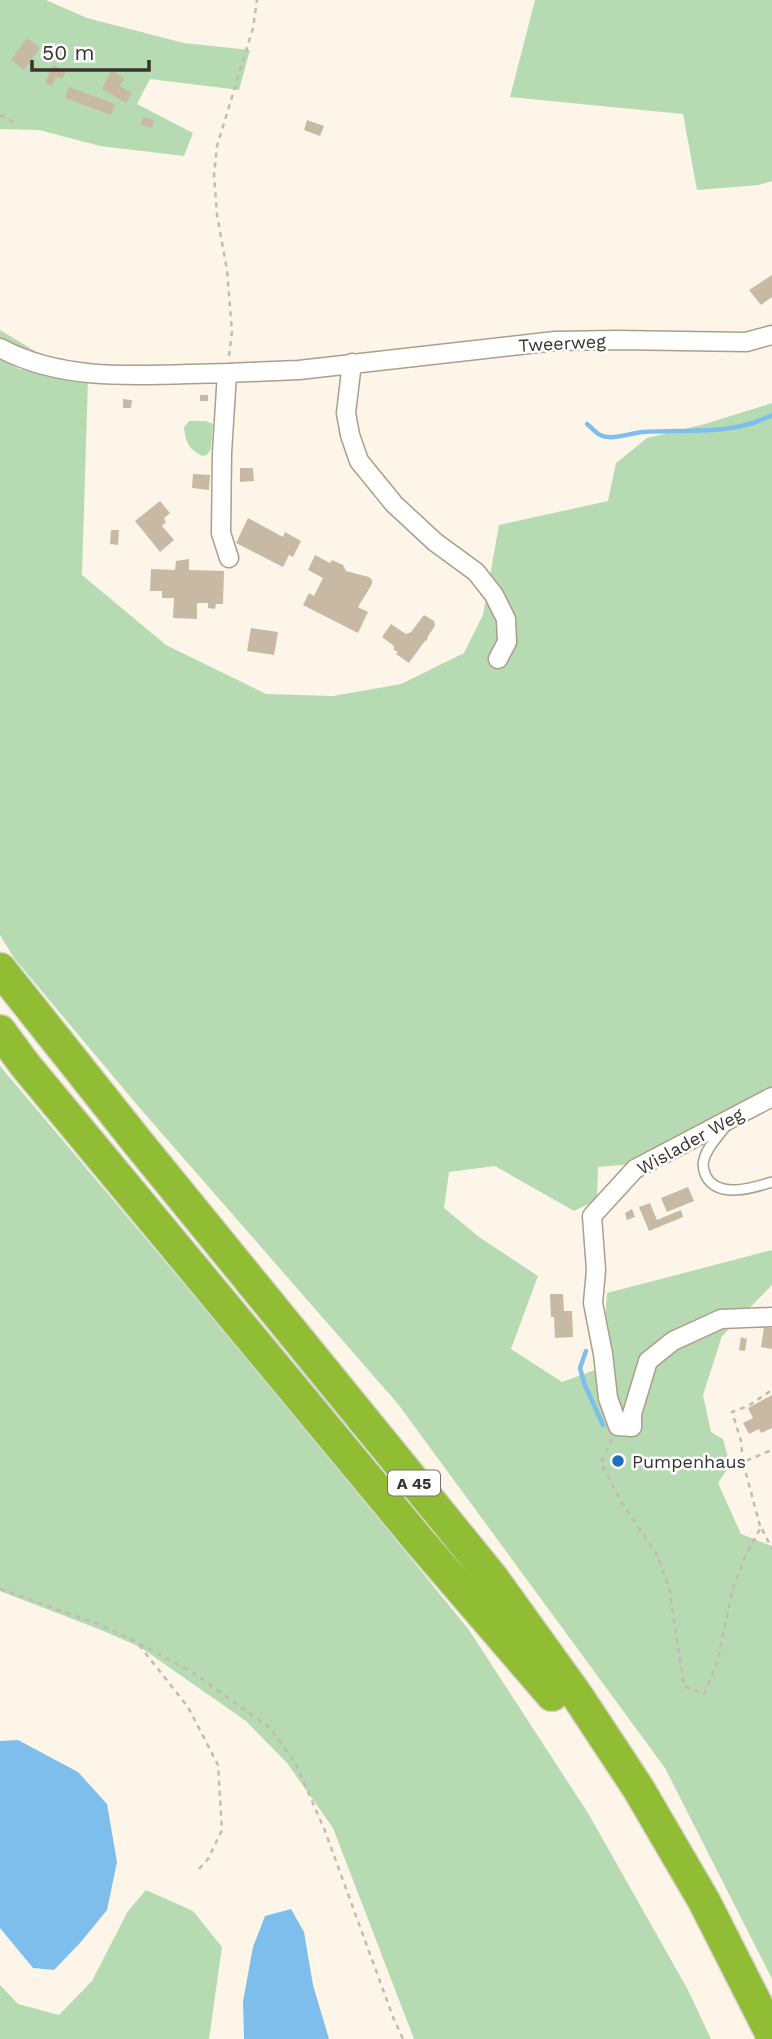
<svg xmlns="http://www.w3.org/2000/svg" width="772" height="2039" font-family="'Work Sans',sans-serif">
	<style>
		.green { fill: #b6dbb2 }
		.water { fill: #7dbeec }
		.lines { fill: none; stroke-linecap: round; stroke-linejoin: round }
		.stream { stroke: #7dbeec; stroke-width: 4.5 }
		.building { fill: #c8b9a5 }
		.service-casing { stroke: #ac9e8a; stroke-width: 12 }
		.minor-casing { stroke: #ac9e8a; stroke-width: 21 }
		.motorway-casing { stroke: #d7d6d5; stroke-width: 35 }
		.path { stroke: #c3bbb0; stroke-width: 2.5; stroke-dasharray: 5 5; stroke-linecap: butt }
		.service { stroke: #fff; stroke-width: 9 }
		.minor { stroke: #fff; stroke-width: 18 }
		.motorway { stroke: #91bd35; stroke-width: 32 }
		.poi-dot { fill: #1f6fbe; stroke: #fff; stroke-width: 2.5 }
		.labels { text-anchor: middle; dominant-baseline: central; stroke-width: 5; stroke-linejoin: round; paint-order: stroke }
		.shield { fill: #fff; stroke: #74706b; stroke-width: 2 }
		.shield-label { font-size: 16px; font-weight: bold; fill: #39332b }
		.street-label { font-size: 18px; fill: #39332b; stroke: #fff }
		.poi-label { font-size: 18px; fill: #39332b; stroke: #fff; text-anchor: start }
	</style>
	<rect width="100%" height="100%" fill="#fef5e9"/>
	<path class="green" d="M0,0H46L87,18L184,43L250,50L239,90L150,79L137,104L193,133L184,156L100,146L39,130L0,129Z
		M535,0H772V181L759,185L697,190L683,114L510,97Z
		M0,330L38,353L32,359L0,348Z
		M0,357L19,369L88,379L82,575L166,645L266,694L333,696L401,684L464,653L483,615L499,525L608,501L616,463L647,438L705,424L772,403V1090L633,1164L598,1167L597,1200L574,1211L495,1166L449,1172L444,1208L479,1237L538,1276L511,1349L562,1382L601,1368L607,1293L772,1250V1285L722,1336L703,1395L711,1432L723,1439L730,1465L718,1483L741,1534L772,1546V1979L665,1768L398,1404L138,1106L14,958L0,935Z
		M189,421H206L213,424L211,449L207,455L202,456C188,448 186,443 184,427Z
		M0,1066L297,1418L469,1630L588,1813L688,1990L711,2039H414L333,1828L287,1763L246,1721L140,1647L101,1630L0,1591Z
		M146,1890L193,1911L222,1947L209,2039H0V1985L18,2004L59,2015L92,1981L128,1911Z"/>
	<path class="water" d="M18,1740L78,1772L107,1804L117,1862L107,1910L80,1943L54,1970L33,1968L0,1928V1741Z
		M291,1909L304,1932L313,1985L329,2039H244L243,2001L253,1947L265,1916Z"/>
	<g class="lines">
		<path class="stream" d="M587,424C591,427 596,433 600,435C612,441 630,433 643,432C687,429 731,436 772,415
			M586,1351L580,1368L584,1383L603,1425"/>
	</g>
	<path class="building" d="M27,38L40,48L24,70L11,60Z
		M53,65L66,71L62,79L56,77L52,86L45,83Z
		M112,70L124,78L120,86L132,93L126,103L102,89Z
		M69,87L115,104L111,115L65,98Z
		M143,117L154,120L152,128L141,125Z
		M307,120L324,126L320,136L304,130Z
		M772,275V297L761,305L749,290Z
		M200,395H208V401H200Z
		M123,399L132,400L131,408H123Z
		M240,468H253L254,481L240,482Z
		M193,474L210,475L209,490L192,488Z
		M160,501L170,513L164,518L166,522L162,526L174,540L160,552L135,521Z
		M248,518L283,537L285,532L301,541L293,557L289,555L283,567L236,543Z
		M111,530H119L118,545L110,544Z
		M315,555L330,563L332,560L343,565L346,571L369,577L372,580V584L358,607L368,612L358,633L303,605L309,593L314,596L323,578L308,570Z
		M189,559V570L224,571L223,604H216L215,609L208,608V603H197V619L173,618L174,598H162V591H150L151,569L175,570L176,561Z
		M424,615L434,621L435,626L428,636L427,640L424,642L409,663L396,654L398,652L394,650V646L382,637L391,624L406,634L411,632Z
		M251,628L278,632L274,655L247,651Z
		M688,1187L694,1201L667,1212L661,1198Z
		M650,1203L657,1220L681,1210L683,1217L649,1231L639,1207Z
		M632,1209L635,1217L627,1220L625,1213Z
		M550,1294H563L564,1311H572L573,1337L555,1338L554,1317H551Z
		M764,1327L772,1328V1349L761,1347Z
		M741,1337L747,1339L745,1351L739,1350Z
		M772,1395V1428L761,1433L759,1429L749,1434L743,1423L753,1418L748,1408Z
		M617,1453L622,1455L620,1459L621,1460L617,1466L612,1465Z"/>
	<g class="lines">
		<g class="service-casing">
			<path id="service" d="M725,1127C718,1137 706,1148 704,1160C702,1164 704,1172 706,1176C718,1199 753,1188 772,1182"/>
		</g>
		<g class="minor-casing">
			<path id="minor" d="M0,348C69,385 152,374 227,373
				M352,363L346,413L350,435L359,461L394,504L435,542L476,572L494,595L506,619L507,642L498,659
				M229,558L221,533L222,453L227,373L299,370L555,341L617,340L746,342L772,335
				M772,1097L635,1169L592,1216L596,1270L593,1303L603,1354L608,1398L618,1426L632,1427V1414L648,1361L673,1341L721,1319L772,1317"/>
		</g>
		<g class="motorway-casing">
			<path id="motorway" d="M0,969L139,1144L491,1576L576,1694L638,1788L704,1901L772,2035
				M0,1031L25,1065L421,1543L552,1695"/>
		</g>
		<path class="path" d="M0,115L15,123
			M229,356L232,332L227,270L217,215L214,175L217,146L253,28L257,0
			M612,1439L601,1463L622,1503L657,1555L669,1587L684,1686L704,1694L717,1663L733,1588L745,1557L761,1527L772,1549
			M743,1462L741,1441L732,1412L748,1406L772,1390
			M760,1526L743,1462L772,1450
			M0,1589L101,1625L137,1642L195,1674L270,1728L295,1762L325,1831L393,2017L403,2039
			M139,1645L188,1707L218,1765L222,1830L208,1859L198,1870"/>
		<use href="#service" class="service"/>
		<use href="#minor" class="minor"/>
		<use href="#motorway" class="motorway"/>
	</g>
	<circle class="poi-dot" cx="618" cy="1461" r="7"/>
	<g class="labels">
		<rect class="shield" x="388" y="1470.5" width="52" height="25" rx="5"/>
		<g class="shield-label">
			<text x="414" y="1483">A 45</text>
		</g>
		<g class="street-label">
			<text transform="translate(562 343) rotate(-3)">Tweerweg</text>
			<text transform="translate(690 1141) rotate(-29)">Wislader Weg</text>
		</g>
		<g class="poi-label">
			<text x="632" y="1461">Pumpenhaus</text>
		</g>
	</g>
	<path d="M32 60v10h117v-10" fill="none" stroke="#39332b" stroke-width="3.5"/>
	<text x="42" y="60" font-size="21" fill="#39332b" stroke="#ffffff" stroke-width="5" paint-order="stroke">50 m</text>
</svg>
